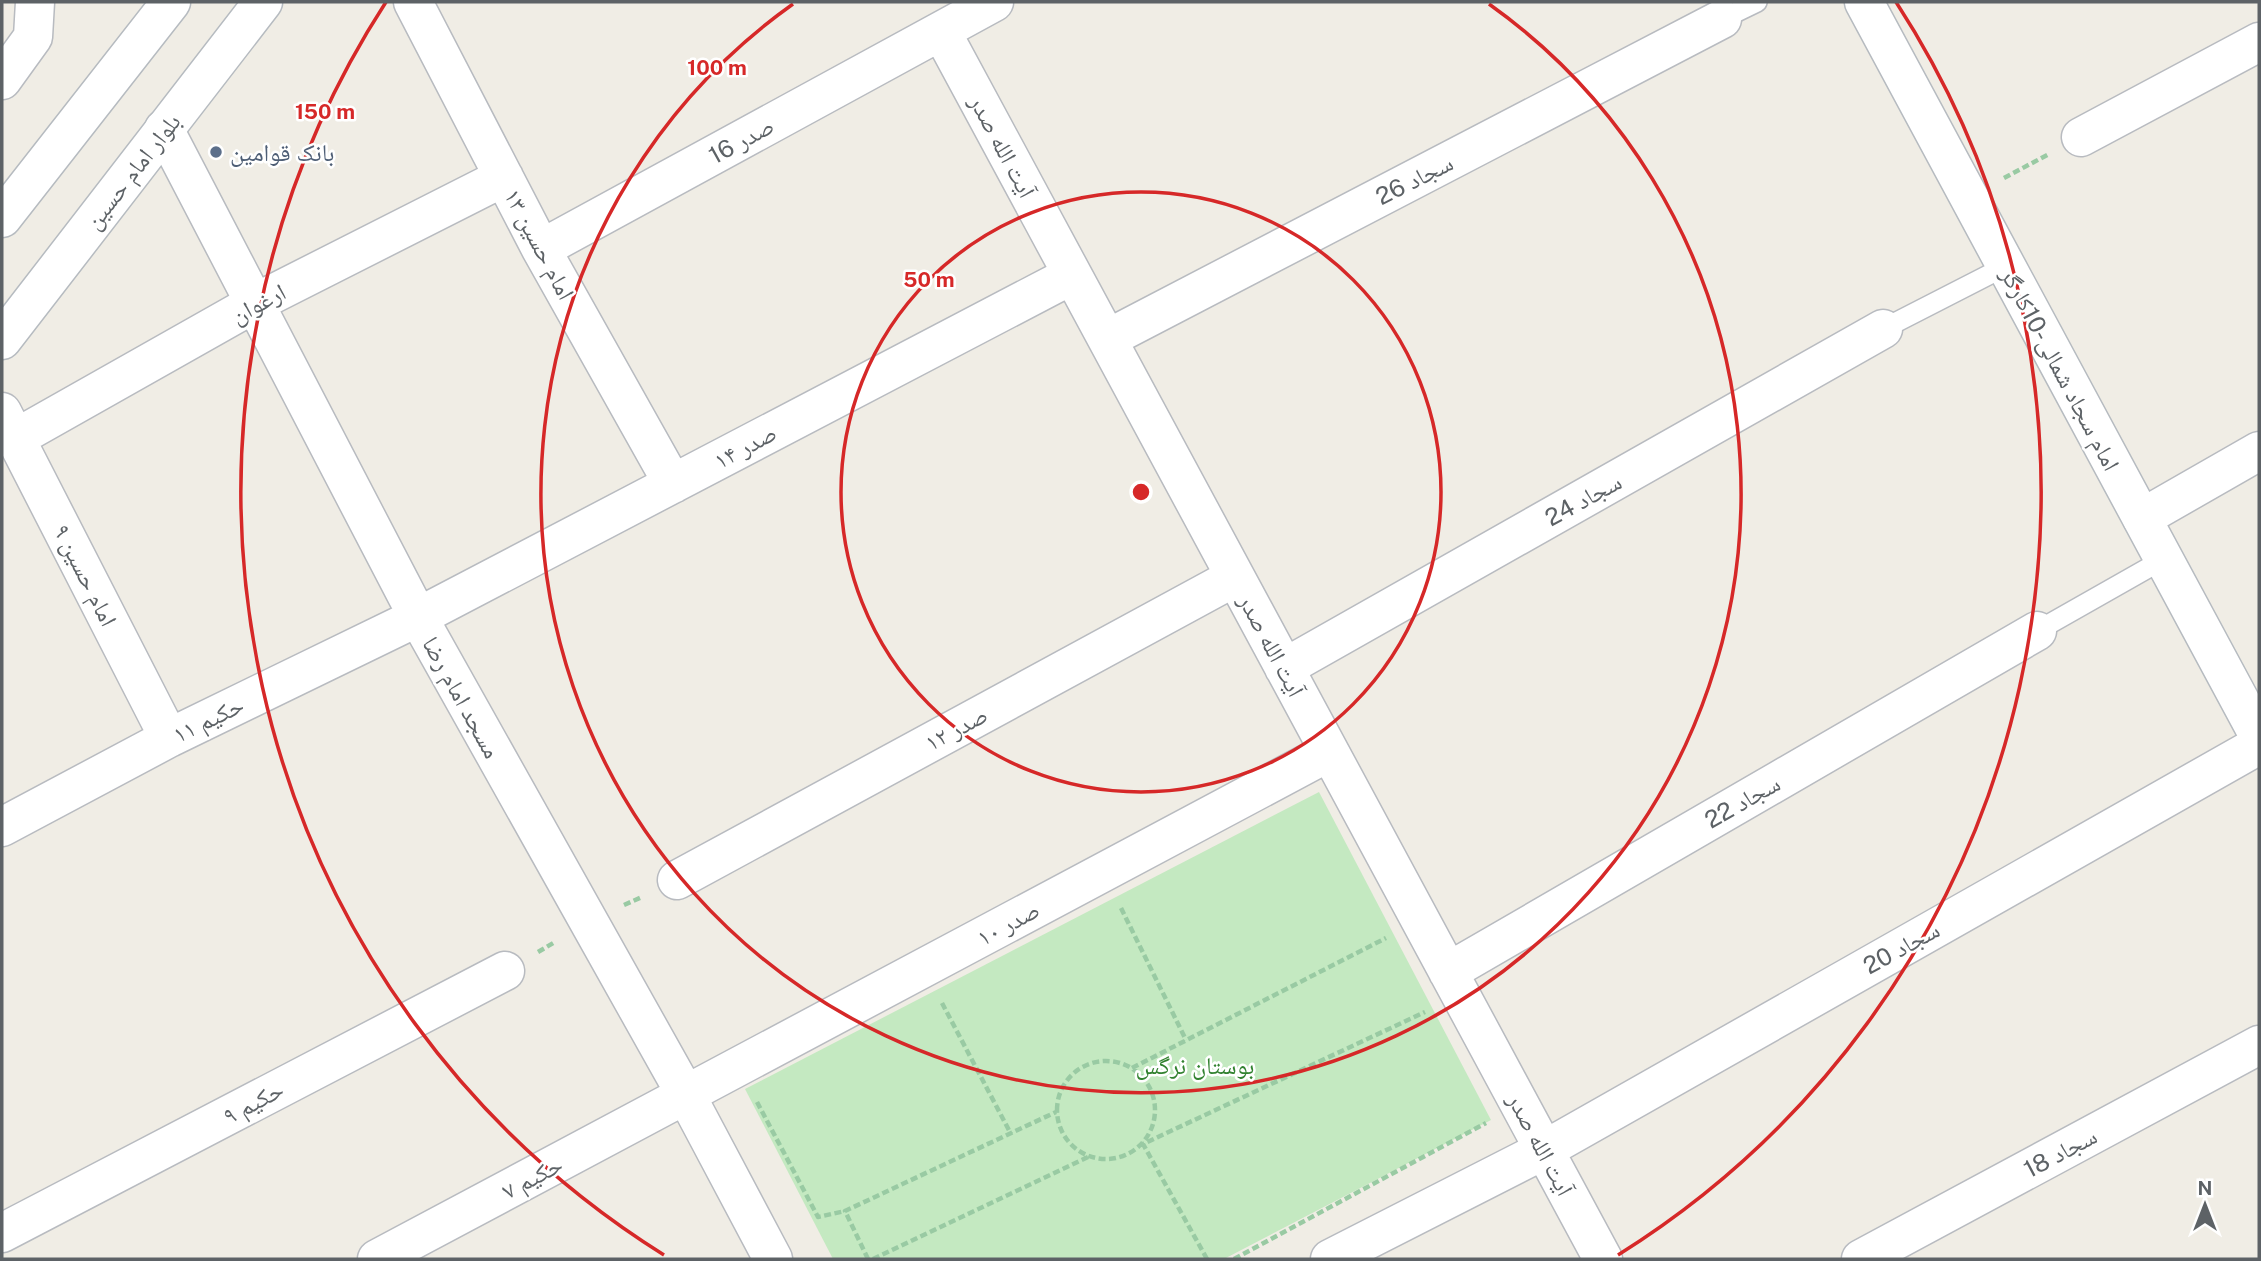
<svg xmlns="http://www.w3.org/2000/svg" width="2261" height="1261" font-family="'Public Sans','Noto Naskh Arabic',sans-serif">
	<style>
		.green { fill: #c4e9c1 }
		.lines { fill: none; stroke-linecap: round; stroke-linejoin: round }
		.lane-casing { stroke: #b8bbc0; stroke-width: 22 }
		.street-casing { stroke: #b8bbc0; stroke-width: 41 }
		.secondary-casing { stroke: #b6bbc0; stroke-width: 41 }
		.path { stroke: #99caa3; stroke-width: 4.5; stroke-dasharray: 7 3.5; stroke-linecap: butt }
		.lane { stroke: #fff; stroke-width: 19 }
		.street { stroke: #fff; stroke-width: 38 }
		.secondary { stroke: #fff; stroke-width: 38 }
		.ring { fill: none; stroke: #d62828; stroke-width: 3.5 }
		.service-dot { fill: #5c6f8a; stroke: #fff; stroke-width: 2.5 }
		.labels { text-anchor: middle; dominant-baseline: central; stroke-width: 5; stroke-linejoin: round; paint-order: stroke }
		.street-label { font-size: 24px; fill: #5d6266; stroke: #fff }
		.service-label { font-size: 24px; fill: #4e5e75; stroke: #fff; text-anchor: start }
		.park-label { font-size: 24px; fill: #328230; stroke: #fff }
		.centre { fill: #d62828; stroke: #fff; stroke-width: 3.5 }
		.ring-label { font-size: 21px; text-anchor: middle; font-weight: bold; fill: #d62828; stroke: #fff; stroke-width: 5; stroke-linejoin: round; paint-order: stroke }
	</style>
	<rect width="100%" height="100%" fill="#f0ede5"/>
	<path class="green" d="M1319,792L1491,1120L1224,1259H833L745,1089Z"/>
	<g class="lines">
		<g class="lane-casing">
			<path id="lane" d="M1722,19L1757,2
				M1883,329L2006,266
				M2037,631L2164,559"/>
		</g>
		<g class="street-casing">
			<path id="street" d="M413,2L541,249L673,484
				M941,31L1603,1259
				M2,80L33,37L35,2
				M164,129L418,617L686,1095L773,1259
				M2081,137L2259,42
				M541,249L994,2
				M1107,339L1722,19
				M2,412L169,738
				M16,438L255,303L504,177
				M2142,518L2259,451
				M1284,668L1883,329
				M2,827L169,738L418,617L1072,275
				M677,880L1235,577
				M1448,972L2037,631
				M2,1233L505,971
				M377,1259L1329,752
				M1330,1259L1544,1150L2259,745
				M1861,1259L2259,1045"/>
		</g>
		<g class="secondary-casing">
			<path id="secondary" d="M1864,2L2259,736
				M2,218L171,2
				M2,340L263,2"/>
		</g>
		<path class="path" d="M2004,178L2049,154
			M624,905L642,897
			M1121,908L1186,1040
			M538,952L555,942
			M942,1003L1011,1134
			M1057 1110a49 49 0 1 1 98 0a49 49 0 1 1-98 0Z
			M1132,1068L1386,938
			M757,1102L818,1217L845,1211
			M868,1259L845,1211L1056,1112
			M873,1259L1088,1157
			M1207,1259L1143,1144L1425,1012
			M1234,1259L1486,1123"/>
		<use href="#lane" class="lane"/>
		<use href="#street" class="street"/>
		<use href="#secondary" class="secondary"/>
	</g>
	<g class="ring">
		<circle cx="1141" cy="492" r="300"/>
		<path d="M1489 4A600 600 0 1 1 793 4"/>
		<path d="M664 1255A900 900 0 0 1 386 2M1896 2A900 900 0 0 1 1618 1255"/>
	</g>
	<circle class="service-dot" cx="216" cy="152" r="7"/>
	<g class="labels">
		<g class="street-label">
			<text transform="translate(741 140) rotate(-29)">صدر 16</text>
			<text transform="translate(1003 146) rotate(62)">آیت الله صدر</text>
			<text transform="translate(132 171) rotate(-52)">بلوار امام حسین</text>
			<text transform="translate(1414 179) rotate(-27)">سجاد 26</text>
			<text transform="translate(540 244) rotate(62)">امام حسین ۱۳</text>
			<text transform="translate(258 303) rotate(-28)">ارغوان</text>
			<text transform="translate(2061 369) rotate(62)">امام سجاد شمالی-10کارگر</text>
			<text transform="translate(745 446) rotate(-28)">صدر ۱۴</text>
			<text transform="translate(1583 499) rotate(-29)">سجاد 24</text>
			<text transform="translate(86 575) rotate(63)">امام حسین ۹</text>
			<text transform="translate(1272 645) rotate(62)">آیت الله صدر</text>
			<text transform="translate(462 697) rotate(61)">مسجد امام رضا</text>
			<text transform="translate(208 719) rotate(-26)">حکیم ۱۱</text>
			<text transform="translate(956 728) rotate(-28)">صدر ۱۲</text>
			<text transform="translate(1742 801) rotate(-30)">سجاد 22</text>
			<text transform="translate(1008 923) rotate(-28)">صدر ۱۰</text>
			<text transform="translate(1901 947) rotate(-29)">سجاد 20</text>
			<text transform="translate(253 1102) rotate(-28)">حکیم ۹</text>
			<text transform="translate(1541 1144) rotate(62)">آیت الله صدر</text>
			<text transform="translate(2060 1152) rotate(-28)">سجاد 18</text>
			<text transform="translate(532 1177) rotate(-28)">حکیم ۷</text>
		</g>
		<g class="service-label">
			<text x="230" y="152">بانک قوامین</text>
		</g>
		<g class="park-label">
			<text x="1195" y="1065">بوستان نرگس</text>
		</g>
	</g>
	<circle cx="1141" cy="492" r="10" class="centre"/>
	<g class="ring-label">
		<text x="717" y="75">100 m</text>
		<text x="325" y="119">150 m</text>
		<text x="929" y="287">50 m</text>
	</g>
	<rect width="2261" height="1261" fill="none" stroke="#5d6266" stroke-width="7"/>
	<g transform="translate(2205 1205)" stroke="#ffffff" stroke-width="5" paint-order="stroke">
	<path d="M0-5L12 26L0 18L-12 26Z" fill="#5d6266"/>
	<text y="-10" font-size="19" font-weight="bold" text-anchor="middle" fill="#5d6266">N</text>
	</g>
</svg>
